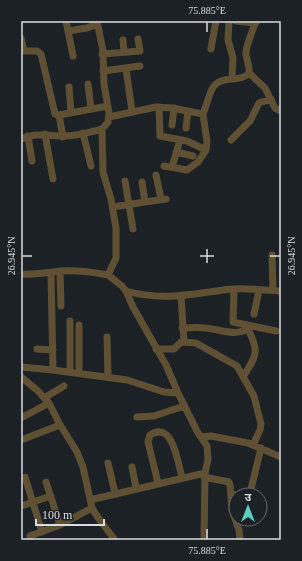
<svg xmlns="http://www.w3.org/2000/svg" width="302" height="561" font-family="'Times New Roman','Noto Sans Devanagari',serif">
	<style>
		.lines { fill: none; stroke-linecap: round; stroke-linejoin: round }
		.minor { stroke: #5f5033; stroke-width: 7 }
		.ticks { fill: none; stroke: #d8dbdf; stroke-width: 1.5 }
		.neatline { fill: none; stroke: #d8dbdf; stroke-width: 1.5 }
		.ticks-label { font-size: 10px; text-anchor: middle; fill: #d8dbdf }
	</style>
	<rect width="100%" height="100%" fill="#1c2126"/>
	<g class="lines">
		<path class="minor" d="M66,21L73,56
			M229,21L228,40L233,58L232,79
			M236,21L255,23
			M68,31L87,28L97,24
			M21,38L24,51H37L41,54L55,114L59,115L108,106
			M123,40L124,52
			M211,49L216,21
			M102,54L140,51L138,39
			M126,69L132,111
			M103,71L140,66
			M249,73L265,88L275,108L281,111
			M88,84L91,109
			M69,87L71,113
			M159,107L160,136L187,141L206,150L207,142L203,114
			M59,115L63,137
			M109,117L156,107L172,108L203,114C206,107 209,95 212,89C221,73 239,84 249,73C250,67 247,61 246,55C245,49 254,25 257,21
			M172,125L174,108
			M186,128L188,111
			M102,129L103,172L111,199L116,228V258L108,275L122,286L126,291
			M83,133L91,166
			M45,134L53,179
			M28,136L32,161
			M21,139C39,132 43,136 61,136C73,137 90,132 102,129L108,122L109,113L104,84L103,51L97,21
			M231,140L250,121L259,103L271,99
			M176,152L193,156
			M164,166L187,170L198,162L206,150
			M172,167L180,140
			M156,175L161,199
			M125,181L133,229
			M145,202L166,199
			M113,207L145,202L142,182
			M272,255L273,290
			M60,271L61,306
			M51,273L53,370
			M21,274C35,275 48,272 61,271C77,270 92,272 108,275
			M234,289L233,322L276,331
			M181,296L184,342
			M254,314L259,290
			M182,328C190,328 197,327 205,328C221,329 236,338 251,327
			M107,337L108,377
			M37,349L53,350
			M156,349H174L181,342L196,343L237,366L254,396L261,424L260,430L253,445
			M21,367L53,370L127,380L164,392L178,393
			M70,372V321
			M79,373V325
			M21,377L37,390L49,403L59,423L77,452L83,467L92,508L99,519L115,540
			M243,377C256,356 260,353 248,329
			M44,398L64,386
			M137,417L154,416L184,406
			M21,418L49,403
			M201,437L211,436L248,443L281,457
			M21,440L60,425
			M108,463L115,493
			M132,467L136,488
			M25,477L42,532
			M204,477L229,482L230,485L232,510L239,530L240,540
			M46,482L60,525
			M158,483L148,442L150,435C173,420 178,463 182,478
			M231,495L247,494L250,493L261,448
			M90,500L205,473L208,459L207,446L198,433L178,393L166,365L133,307L126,291C165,302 194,293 232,289C248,288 265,290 281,291
			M21,506L51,496
			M30,536L60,525L92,508
			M204,540L205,473"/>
	</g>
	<path class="ticks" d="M207,22V32M207,249V263M22,256H32M200,256H214M270,256H280M207,529V539"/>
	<rect width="302" height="561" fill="none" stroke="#1c2126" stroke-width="44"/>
	<g transform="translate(248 507)"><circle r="19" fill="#1c2126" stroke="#676b70"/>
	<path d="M0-3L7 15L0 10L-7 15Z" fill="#59cebe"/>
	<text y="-6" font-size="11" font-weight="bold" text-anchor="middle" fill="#d8dbdf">उ</text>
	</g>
	<path d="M36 519v6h68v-6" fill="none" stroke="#d8dbdf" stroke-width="2"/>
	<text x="42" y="519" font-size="12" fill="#d8dbdf" stroke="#1c2126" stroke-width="3" paint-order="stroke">100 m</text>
	<rect x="22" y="22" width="258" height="517" class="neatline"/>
	<g class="ticks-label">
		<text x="207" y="14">75.885°E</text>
		<text transform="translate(11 256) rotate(-90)" y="4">26.945°N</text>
		<text transform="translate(291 256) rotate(-90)" y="4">26.945°N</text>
		<text x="207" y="554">75.885°E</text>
	</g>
</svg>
